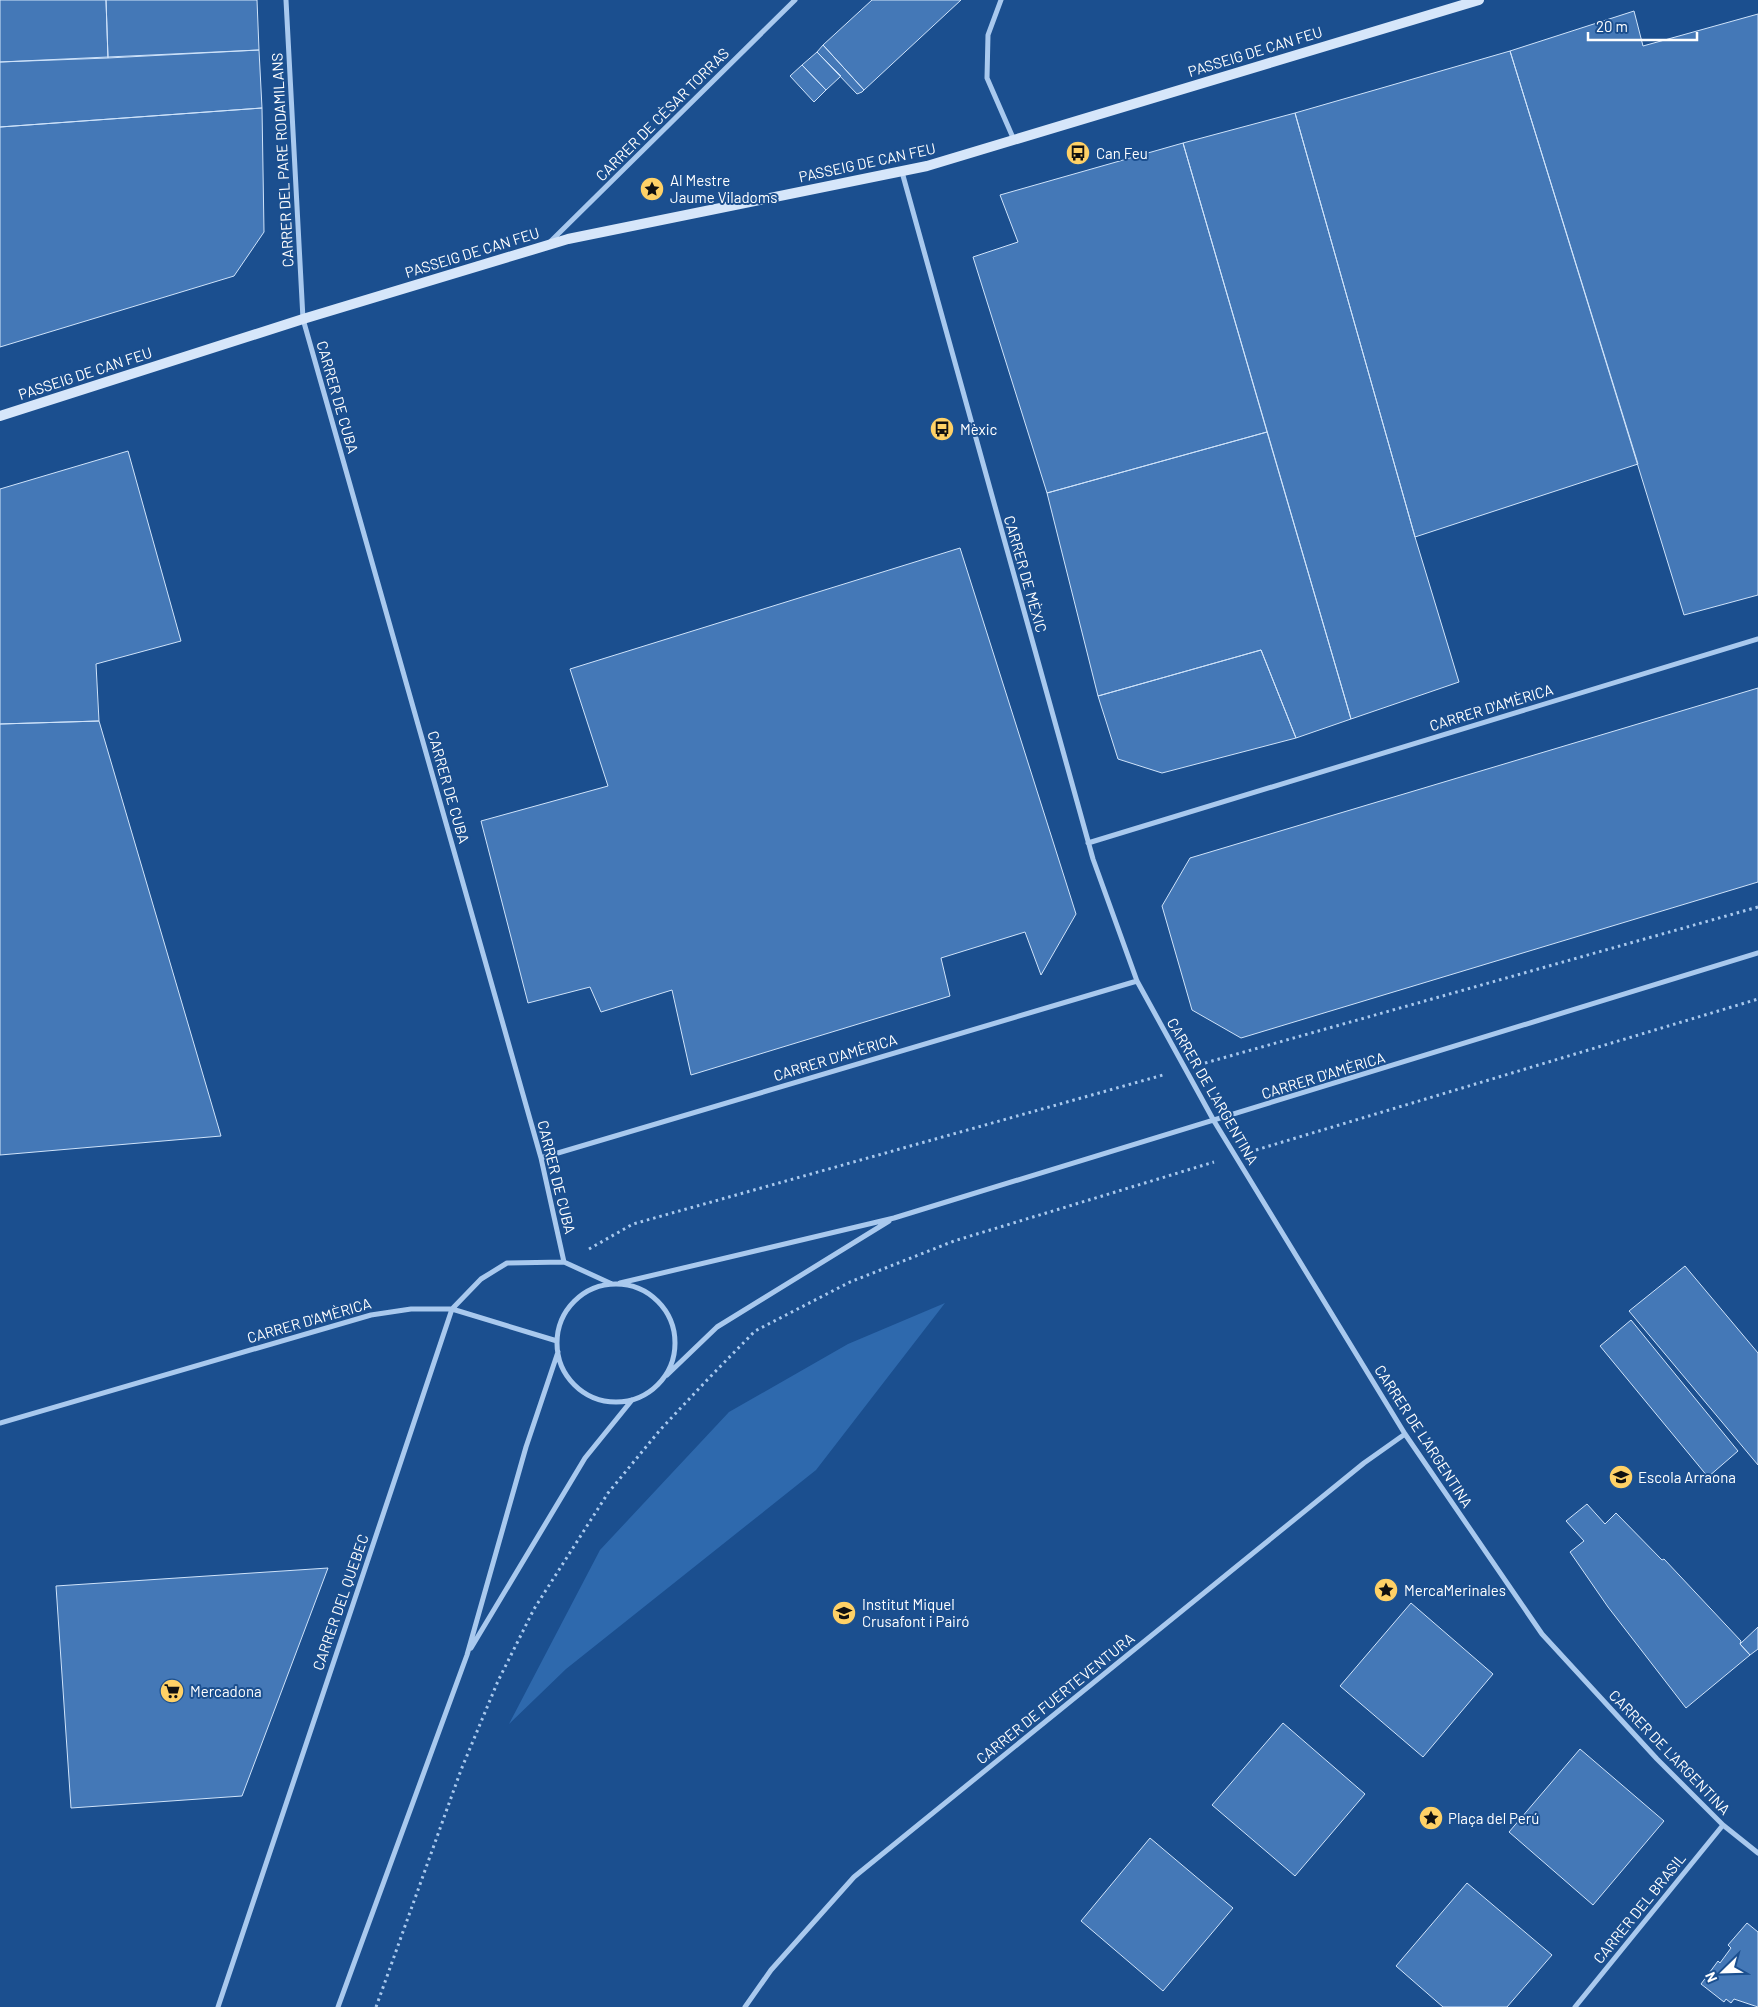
<svg xmlns="http://www.w3.org/2000/svg" width="1758" height="2007" font-family="Barlow,sans-serif">
	<style>
		.green { fill: #2e69ad }
		.building { fill: #4478b7; stroke: #cfe3fa }
		.lines { fill: none; stroke-linecap: round; stroke-linejoin: round }
		.path { stroke: #a9c9ee; stroke-width: 3; stroke-dasharray: 2.5 4; stroke-linecap: butt }
		.street { stroke: #a9c9ee; stroke-width: 5 }
		.secondary { stroke: #d6e6fa; stroke-width: 10 }
		.labels { text-anchor: middle; dominant-baseline: central; stroke-width: 4; stroke-linejoin: round; paint-order: stroke }
		.street-label { font-size: 15px; fill: #fff; stroke: #1b4f8f }
		.poi-label { font-size: 15px; fill: #fff; stroke: #1b4f8f; text-anchor: start }
	</style>
	<rect width="100%" height="100%" fill="#1b4f8f"/>
	<path class="green" d="M945,1303L816,1470L566,1669L509,1724L600,1550L729,1412L848,1344Z"/>
	<path class="building" d="M0,0H106L108,58L0,62Z
		M106,0H257L259,50L108,58Z
		M872,0H961L864,90L823,45Z
		M1634,11L1643,46L1758,14V595L1684,615L1510,51Z
		M823,45L864,90L862,92L857,94L817,52Z
		M259,50L262,108L0,127V62Z
		M1510,51L1638,464L1415,537L1295,113Z
		M817,52L841,76L826,90L802,65Z
		M802,65L826,90L814,102L790,76Z
		M262,108L264,232L234,276L0,347V127Z
		M1295,113L1415,537L1459,682L1351,719L1183,143Z
		M1183,143L1267,432L1047,493L973,257L1018,242L1000,195Z
		M1267,432L1351,719L1296,738L1261,650L1098,696L1047,493Z
		M128,451L181,641L96,664L99,721L0,724V489Z
		M960,548L1076,914L1041,975L1025,932L941,958L950,996L691,1075L672,990L601,1012L590,987L528,1003L481,821L608,786L570,669Z
		M1261,650L1296,738L1162,773L1118,759L1098,696Z
		M1758,688V882L1241,1038L1192,1010L1162,906L1190,858Z
		M99,721L221,1136L0,1155V724Z
		M1685,1266L1758,1353V1465L1629,1311Z
		M1631,1320L1738,1451L1708,1477L1600,1346Z
		M1587,1504L1605,1524L1616,1513L1662,1560L1664,1559L1741,1641L1740,1644L1750,1655L1686,1708L1608,1607L1570,1552L1584,1541L1566,1521Z
		M328,1568L242,1796L71,1808L56,1586Z
		M1411,1603L1493,1674L1423,1757L1340,1686Z
		M1758,1627V1649L1750,1655L1740,1644Z
		M1283,1723L1365,1794L1295,1876L1212,1805Z
		M1580,1749L1664,1821L1593,1905L1509,1832Z
		M1150,1838L1233,1908L1163,1991L1081,1921Z
		M1467,1883L1552,1955L1507,2007H1443L1396,1966Z
		M1747,1923L1758,1932V2007L1734,1999L1731,2003L1726,1999L1724,2002L1701,1984L1718,1961L1720,1963L1731,1948L1728,1945Z"/>
	<g class="lines">
		<path class="path" d="M1205,1063L1758,907
			M1256,1150L1758,999
			M589,1249L633,1224L1163,1075
			M376,2007L461,1770L498,1681L534,1609L608,1493L660,1430L708,1379L755,1331L850,1282L954,1241L1214,1162"/>
		<path class="street" d="M286,0L303,319L541,1158L564,1262
			M1001,0L988,35L987,78L1014,140
			M902,172L1093,859L1137,981L1214,1121L1405,1434L1542,1634L1657,1759L1723,1825L1758,1853
			M550,242L795,0
			M1088,843L1758,639
			M541,1158L1137,981
			M620,1283L894,1218L1758,953
			M557 1343a59 59 0 1 1 118 0a59 59 0 1 1-118 0Z
			M667,1375L717,1327L889,1221
			M0,1423L371,1315L411,1309H452L557,1341
			M471,1648L585,1458L632,1400
			M218,2007L452,1309L481,1279L507,1263L564,1262L612,1284
			M338,2007L467,1655L526,1447L558,1352
			M745,2007L771,1970L854,1877L1364,1463L1405,1434
			M1575,2007L1723,1825"/>
		<path class="secondary" d="M0,416L303,319L568,239L927,166L1479,0"/>
	</g>
	<defs>
		<g id="bus-disc" transform="scale(1.25)"><circle r="9.5" fill="#ffd166" stroke="#1b4f8f"/><path d="M-5-6H5V4H4V6H2V4H-2V6H-4V4H-5ZM-3.5-4V0h7V-4ZM-3.5 1.2v1.5H-2V1.2ZM2 1.2v1.5H3.5V1.2Z" fill="#111"/></g>
		<g id="sight-disc" transform="scale(1.25)"><circle r="9.5" fill="#ffd166" stroke="#1b4f8f"/><path d="M0-6L1.8-2.2L6-1.7L2.9 1.2L3.7 5.4L0 3.3L-3.7 5.4L-2.9 1.2L-6-1.7L-1.8-2.2Z" fill="#111"/></g>
		<g id="school-disc" transform="scale(1.25)"><circle r="9.5" fill="#ffd166" stroke="#1b4f8f"/><path d="M0-5L7-2L0 1L-7-2ZM-4 1L0 2.5L4 1V4Q0 6-4 4Z" fill="#111"/></g>
		<g id="supermarket-disc" transform="scale(1.25)"><circle r="9.5" fill="#ffd166" stroke="#1b4f8f"/><path d="M-6-5.5h2.5l.6 2H6L4.5 2H-2.5L-4.4-4H-6ZM-1.5 3.2a1.3 1.3 0 1 0 .1 0ZM3 3.2a1.3 1.3 0 1 0 .1 0Z" fill="#111"/></g>
	</defs>
	<g fill-rule="evenodd">
		<use href="#bus-disc" x="1078" y="153"/>
		<use href="#sight-disc" x="652" y="189"/>
		<use href="#bus-disc" x="942" y="429"/>
		<use href="#school-disc" x="1621" y="1477"/>
		<use href="#sight-disc" x="1386" y="1590"/>
		<use href="#school-disc" x="844" y="1613"/>
		<use href="#supermarket-disc" x="172" y="1691"/>
		<use href="#sight-disc" x="1431" y="1818"/>
	</g>
	<g class="labels">
		<g class="street-label">
			<text transform="translate(1255 51) rotate(-17)">PASSEIG DE CAN FEU</text>
			<text transform="translate(662 114) rotate(-45)">CARRER DE CÈSAR TORRAS</text>
			<text transform="translate(282 160) rotate(-93)">CARRER DEL PARE RODAMILANS</text>
			<text transform="translate(867 162) rotate(-12)">PASSEIG DE CAN FEU</text>
			<text transform="translate(472 252) rotate(-17)">PASSEIG DE CAN FEU</text>
			<text transform="translate(85 373) rotate(-18)">PASSEIG DE CAN FEU</text>
			<text transform="translate(338 397) rotate(74)">CARRER DE CUBA</text>
			<text transform="translate(1026 574) rotate(74)">CARRER DE MÈXIC</text>
			<text transform="translate(1491 707) rotate(-17)">CARRER D'AMÈRICA</text>
			<text transform="translate(449 787) rotate(74)">CARRER DE CUBA</text>
			<text transform="translate(835 1057) rotate(-17)">CARRER D'AMÈRICA</text>
			<text transform="translate(1323 1075) rotate(-17)">CARRER D'AMÈRICA</text>
			<text transform="translate(1213 1091) rotate(60)">CARRER DE L'ARGENTINA</text>
			<text transform="translate(557 1177) rotate(76)">CARRER DE CUBA</text>
			<text transform="translate(309 1320) rotate(-16)">CARRER D'AMÈRICA</text>
			<text transform="translate(1424 1436) rotate(57)">CARRER DE L'ARGENTINA</text>
			<text transform="translate(340 1602) rotate(-71)">CARRER DEL QUEBEC</text>
			<text transform="translate(1055 1698) rotate(-39)">CARRER DE FUERTEVENTURA</text>
			<text transform="translate(1670 1752) rotate(46)">CARRER DE L'ARGENTINA</text>
			<text transform="translate(1639 1908) rotate(-51)">CARRER DEL BRASIL</text>
		</g>
		<g class="poi-label">
			<text x="1096" y="153">Can Feu</text>
			<text x="670" y="180">Al Mestre<tspan x="670" dy="17">Jaume Viladoms</tspan></text>
			<text x="960" y="429">Mèxic</text>
			<text x="1638" y="1477">Escola Arraona</text>
			<text x="1404" y="1590">MercaMerinales</text>
			<text x="862" y="1604">Institut Miquel<tspan x="862" dy="17">Crusafont i Pairó</tspan></text>
			<text x="190" y="1691">Mercadona</text>
			<text x="1448" y="1818">Plaça del Perú</text>
		</g>
	</g>
	<g transform="translate(1723 1972) rotate(247)" stroke="#1b4f8f" stroke-width="4" paint-order="stroke">
	<path d="M0-4L9 19L0 12L-9 19Z" fill="#ffffff"/>
	<text y="-8" font-size="14" font-weight="bold" text-anchor="middle" fill="#ffffff">N</text>
	</g>
	<path d="M1588 32v8h109v-8" fill="none" stroke="#ffffff" stroke-width="2.5"/>
	<text x="1596" y="32" font-size="15" fill="#ffffff" stroke="#1b4f8f" stroke-width="4" paint-order="stroke">20 m</text>
</svg>
